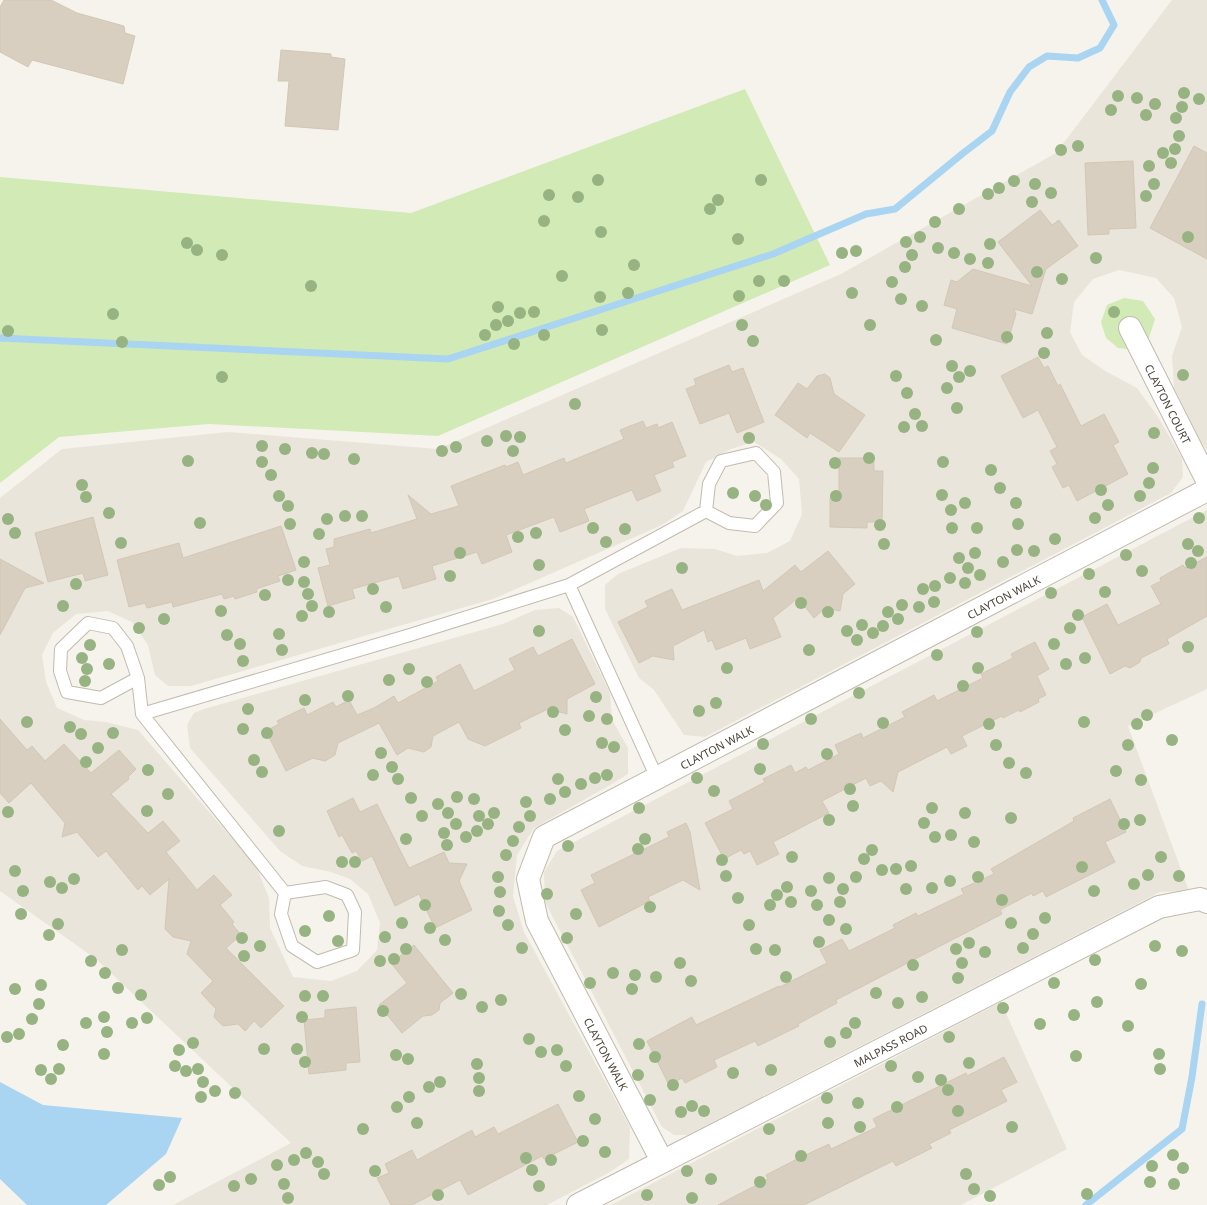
<svg xmlns="http://www.w3.org/2000/svg" width="1207" height="1205" font-family="'Noto Sans',sans-serif">
	<style>
		.residential { fill: #eae5da }
		.green { fill: #d2eab5 }
		.water { fill: #a9d4f2 }
		.lines { fill: none; stroke-linecap: round; stroke-linejoin: round }
		.stream { stroke: #a9d4f2; stroke-width: 7 }
		.building { fill: #d8cfc1; stroke: #d3c7b4 }
		.service-casing { stroke: #c2bbae; stroke-width: 14 }
		.minor-casing { stroke: #c2bbae; stroke-width: 24 }
		.service { stroke: #fff; stroke-width: 12 }
		.minor { stroke: #fff; stroke-width: 22 }
		.tree { fill: #97b381 }
		.labels { text-anchor: middle; dominant-baseline: central; stroke-width: 3; stroke-linejoin: round; paint-order: stroke }
		.street-label { font-size: 11px; fill: #4b4439; stroke: #fff }
	</style>
	<rect width="100%" height="100%" fill="#f6f3ec"/>
	<path class="residential" d="M1172,0H1207V450L1199,438L1174,388L1172,356L1182,327L1174,298L1156,278L1119,270L1093,279L1074,302L1070,332L1082,355L1107,372L1137,388L1158,417L1182,458L1183,477L1171,493L705,737L684,735L654,690L639,678L605,609V585L618,574L681,548L715,549L737,556L767,553L790,541L802,514L799,479L781,459L754,442L731,449L706,462L683,511L662,525L493,599L191,686H168L155,675L148,645L132,622L108,611L76,614L53,633L42,655L46,682L57,708L84,720L106,722L138,730L256,866L269,898L270,928L293,977L331,981L357,971L377,950L380,923L368,894L350,879L331,872L302,866L280,851L190,748L187,725L194,713L204,709L503,624L535,610L559,608L573,617L610,693L612,720L628,748V774L612,784L534,828L517,855L513,896L524,932L630,1127L629,1159L610,1172L547,1205H173L291,1143L96,959L0,891V498L62,449L228,432L438,449L841,274L1056,153Z
		M1207,510V689L1128,726L1189,891L1160,892L687,1135H674L662,1127L545,902L544,872L557,851Z
		M1001,1002L1067,1149L961,1205H611Z"/>
	<path class="green" d="M745,89L830,265L438,436L209,424L59,437L0,483V177L411,213Z
		M1124,298L1143,301L1155,319L1148,341L1134,350L1118,348L1106,338L1101,322L1107,305Z"/>
	<path class="water" d="M0,1082L43,1105L182,1118L166,1154L106,1205H27L0,1179Z"/>
	<g class="lines">
		<path class="stream" d="M0,338L448,359L773,254L866,214L895,209L962,154L992,131L1010,92L1029,67L1047,56L1078,58L1100,48L1114,25L1102,0
			M1086,1205L1182,1129L1192,1077L1202,1004"/>
	</g>
	<path class="building" d="M4,0H51L77,13L124,26L125,33L135,36L123,84L32,60L28,67L0,52V7Z
		M281,50L331,54V57L345,59L338,130L285,126L289,81H278Z
		M1194,146L1207,153V259L1150,228Z
		M1133,161L1136,228L1109,229V234L1088,235L1085,163Z
		M1040,210L1052,225L1059,220L1078,246L1046,269L1032,314L1014,309L1016,314L1007,344L952,328L957,309L944,305L951,280L957,282L973,269L1032,286L998,242Z
		M1038,357L1044,368L1048,366L1058,386L1060,384L1081,426L1104,414L1119,442L1113,445L1128,474L1077,501L1069,485L1063,488L1052,467L1057,464L1050,451L1057,447L1038,410L1023,418L1001,376Z
		M729,365L732,372L743,368L764,422L737,433L729,413L700,424L686,389L696,385L694,379Z
		M825,374L830,378L834,394L865,415L839,452L810,433L807,438L775,415L798,383L807,389L817,376Z
		M643,421L646,428L657,424L658,428L672,422L686,456L672,462L674,467L654,475L661,491L637,501L632,490L584,509L589,521L560,532L554,517L506,535L512,552L482,564L477,552L432,566L436,579L403,589L399,576L352,589L355,598L328,606L318,568L330,565L326,549L334,547V539L370,529L371,533L417,519L408,495L431,514L459,506L451,486L505,465L506,467L518,462L523,475L564,458L566,463L624,439L620,430Z
		M839,458H874V471H883L882,522H867V528L830,527V498H839Z
		M93,517L108,575L85,581L83,573L48,582L35,533Z
		M281,526L296,570L278,576L280,581L256,589L257,592L235,599L234,596L224,599L222,594L173,607L172,602L147,608L145,603L129,607L117,560L179,543L183,558Z
		M828,551L855,584L843,594L840,611L825,608L814,618L798,598L773,618L781,637L750,649L746,638L716,650L712,640L708,642L704,630L673,646L674,660L653,656L639,663L618,622L648,607L645,601L672,589L682,610L759,580L763,591L795,565L801,572Z
		M1207,557V616L1167,639L1169,644L1141,658L1140,662L1130,668L1125,666L1110,674L1082,617L1107,604L1118,625L1161,604L1151,586L1161,581L1160,578L1183,565L1185,568Z
		M0,559L44,583L25,588L0,635Z
		M572,639L595,684L567,699V714L548,709L519,723L521,728L485,746L468,739L459,722L433,736L431,747L424,752L408,748L397,755L379,723L338,743L335,755L325,761L313,758L286,771L266,731L279,724L277,721L304,708L307,715L333,702L336,707L349,700L357,715L374,708L394,696L398,703L438,681L436,677L460,664L474,691L515,670L509,659L533,647L538,656Z
		M1035,642L1049,669L1037,676L1046,695L1038,699L1039,702L1020,712L1019,710L1003,718L1002,716L962,736L967,746L951,754L947,747L898,772L893,792L881,781L870,786L866,778L822,801L829,813L773,842L779,854L757,865L750,851L744,854L741,850L724,859L705,823L733,809L729,801L765,782L763,779L791,765L795,773L806,767L808,770L839,754L835,745L861,733L863,738L905,717L902,712L934,695L937,701L983,678L981,674L1013,658L1011,654Z
		M0,719L27,750L32,746L45,761L64,744L91,773L119,750L136,769L128,777L129,779L111,794L148,833L163,821L180,841L166,852L197,890L214,875L232,895L220,905L234,922L232,924L241,935L226,948L284,1006L261,1028L254,1021L245,1031L238,1024L223,1026L214,1017L216,1009L201,993L213,981L187,954L191,941L173,937L165,929L169,879L150,895L142,886L138,890L106,851L98,857L77,832L62,837L65,823L31,783L9,803L0,793Z
		M353,798L360,812L377,804L409,868L444,852L449,863L467,864L459,881L472,910L435,928L419,894L395,906L372,856L362,861L356,851L352,853L342,835L339,837L327,811Z
		M1110,799L1126,832L1105,842L1115,862L1046,897L1043,891L1033,896L1032,893L1000,910L1002,914L836,1000L837,1003L798,1024L799,1026L758,1046L755,1041L714,1060L717,1067L685,1083L682,1078L669,1085L647,1041L692,1017L696,1025L779,986L780,987L827,963L820,950L842,939L849,951L895,928L893,925L916,913L918,916L964,894L961,889L994,874L991,869L1074,821L1073,818Z
		M686,823L690,832L700,890L683,880L648,897L650,901L599,927L581,890L595,883L591,875L669,837L667,832Z
		M414,945L453,993L440,1003L439,1010L432,1015L423,1016L402,1033L379,1005L407,983L391,963Z
		M356,1007L360,1062L346,1063V1070L309,1074L304,1020L325,1018V1010Z
		M1004,1057L1017,1082L1001,1090L1007,1101L949,1130L951,1133L929,1144L932,1148L896,1166L893,1161L804,1205H718L768,1179L766,1175L797,1159L829,1144L831,1149L877,1127L873,1119L966,1073L967,1076Z
		M558,1104L578,1142L544,1159L542,1156L468,1195L460,1180L412,1205H391L377,1178L389,1173L385,1164L412,1150L417,1160L472,1130L475,1137L494,1127L498,1134Z"/>
	<g class="lines">
		<g class="service-casing">
			<path id="service" d="M569,585L706,511L709,484L721,461L756,453L774,472L777,503L755,526L729,523L706,511
				M138,678L101,698L67,692L60,671L61,649L88,623L113,628L127,646L138,678L142,714
				M285,893L281,914L292,946L317,962L353,950L355,912L347,895L326,887L285,893L142,714L410,635L569,585L657,778"/>
		</g>
		<g class="minor-casing">
			<g id="minor">
				<path id="s1" d="M1130,328L1207,480"/>
				<path id="s2" d="M662,1161L537,921L528,879L544,837L1207,490"/>
				<path id="s3" d="M578,1205L1159,907L1200,899L1207,902"/>
			</g>
		</g>
		<use href="#service" class="service"/>
		<use href="#minor" class="minor"/>
	</g>
	<g class="tree">
		<circle cx="1184" cy="93" r="6"/>
		<circle cx="1118" cy="96" r="6"/>
		<circle cx="1137" cy="98" r="6"/>
		<circle cx="1199" cy="99" r="6"/>
		<circle cx="1155" cy="104" r="6"/>
		<circle cx="1182" cy="107" r="6"/>
		<circle cx="1111" cy="110" r="6"/>
		<circle cx="1146" cy="115" r="6"/>
		<circle cx="1176" cy="118" r="6"/>
		<circle cx="1179" cy="136" r="6"/>
		<circle cx="1078" cy="146" r="6"/>
		<circle cx="1175" cy="149" r="6"/>
		<circle cx="1061" cy="150" r="6"/>
		<circle cx="1163" cy="153" r="6"/>
		<circle cx="1171" cy="163" r="6"/>
		<circle cx="1149" cy="166" r="6"/>
		<circle cx="598" cy="180" r="6"/>
		<circle cx="761" cy="180" r="6"/>
		<circle cx="1014" cy="181" r="6"/>
		<circle cx="1035" cy="184" r="6"/>
		<circle cx="1154" cy="184" r="6"/>
		<circle cx="999" cy="188" r="6"/>
		<circle cx="1051" cy="193" r="6"/>
		<circle cx="988" cy="194" r="6"/>
		<circle cx="549" cy="195" r="6"/>
		<circle cx="1146" cy="196" r="6"/>
		<circle cx="578" cy="197" r="6"/>
		<circle cx="718" cy="200" r="6"/>
		<circle cx="1032" cy="202" r="6"/>
		<circle cx="710" cy="209" r="6"/>
		<circle cx="959" cy="209" r="6"/>
		<circle cx="544" cy="221" r="6"/>
		<circle cx="935" cy="222" r="6"/>
		<circle cx="601" cy="232" r="6"/>
		<circle cx="920" cy="237" r="6"/>
		<circle cx="1188" cy="237" r="6"/>
		<circle cx="738" cy="239" r="6"/>
		<circle cx="906" cy="242" r="6"/>
		<circle cx="187" cy="243" r="6"/>
		<circle cx="990" cy="244" r="6"/>
		<circle cx="938" cy="248" r="6"/>
		<circle cx="197" cy="250" r="6"/>
		<circle cx="856" cy="251" r="6"/>
		<circle cx="842" cy="253" r="6"/>
		<circle cx="954" cy="253" r="6"/>
		<circle cx="222" cy="255" r="6"/>
		<circle cx="912" cy="255" r="6"/>
		<circle cx="1096" cy="258" r="6"/>
		<circle cx="970" cy="259" r="6"/>
		<circle cx="988" cy="263" r="6"/>
		<circle cx="634" cy="265" r="6"/>
		<circle cx="905" cy="267" r="6"/>
		<circle cx="1037" cy="272" r="6"/>
		<circle cx="562" cy="276" r="6"/>
		<circle cx="1062" cy="279" r="6"/>
		<circle cx="759" cy="281" r="6"/>
		<circle cx="784" cy="281" r="6"/>
		<circle cx="892" cy="282" r="6"/>
		<circle cx="311" cy="286" r="6"/>
		<circle cx="628" cy="293" r="6"/>
		<circle cx="852" cy="293" r="6"/>
		<circle cx="739" cy="296" r="6"/>
		<circle cx="600" cy="297" r="6"/>
		<circle cx="901" cy="299" r="6"/>
		<circle cx="922" cy="306" r="6"/>
		<circle cx="498" cy="307" r="6"/>
		<circle cx="534" cy="312" r="6"/>
		<circle cx="1114" cy="312" r="6"/>
		<circle cx="520" cy="313" r="6"/>
		<circle cx="113" cy="314" r="6"/>
		<circle cx="508" cy="321" r="6"/>
		<circle cx="496" cy="325" r="6"/>
		<circle cx="742" cy="325" r="6"/>
		<circle cx="870" cy="325" r="6"/>
		<circle cx="602" cy="330" r="6"/>
		<circle cx="8" cy="331" r="6"/>
		<circle cx="1047" cy="333" r="6"/>
		<circle cx="485" cy="335" r="6"/>
		<circle cx="544" cy="335" r="6"/>
		<circle cx="1007" cy="337" r="6"/>
		<circle cx="936" cy="340" r="6"/>
		<circle cx="753" cy="341" r="6"/>
		<circle cx="122" cy="342" r="6"/>
		<circle cx="514" cy="344" r="6"/>
		<circle cx="1044" cy="353" r="6"/>
		<circle cx="952" cy="366" r="6"/>
		<circle cx="970" cy="371" r="6"/>
		<circle cx="1183" cy="375" r="6"/>
		<circle cx="896" cy="376" r="6"/>
		<circle cx="222" cy="377" r="6"/>
		<circle cx="959" cy="377" r="6"/>
		<circle cx="947" cy="388" r="6"/>
		<circle cx="907" cy="393" r="6"/>
		<circle cx="575" cy="404" r="6"/>
		<circle cx="957" cy="408" r="6"/>
		<circle cx="915" cy="414" r="6"/>
		<circle cx="922" cy="426" r="6"/>
		<circle cx="904" cy="427" r="6"/>
		<circle cx="1154" cy="433" r="6"/>
		<circle cx="506" cy="436" r="6"/>
		<circle cx="520" cy="437" r="6"/>
		<circle cx="749" cy="438" r="6"/>
		<circle cx="487" cy="441" r="6"/>
		<circle cx="262" cy="446" r="6"/>
		<circle cx="456" cy="447" r="6"/>
		<circle cx="285" cy="449" r="6"/>
		<circle cx="442" cy="451" r="6"/>
		<circle cx="513" cy="451" r="6"/>
		<circle cx="312" cy="453" r="6"/>
		<circle cx="324" cy="454" r="6"/>
		<circle cx="869" cy="458" r="6"/>
		<circle cx="354" cy="459" r="6"/>
		<circle cx="188" cy="461" r="6"/>
		<circle cx="262" cy="462" r="6"/>
		<circle cx="943" cy="462" r="6"/>
		<circle cx="835" cy="463" r="6"/>
		<circle cx="1153" cy="468" r="6"/>
		<circle cx="991" cy="470" r="6"/>
		<circle cx="271" cy="475" r="6"/>
		<circle cx="1149" cy="483" r="6"/>
		<circle cx="82" cy="485" r="6"/>
		<circle cx="1000" cy="488" r="6"/>
		<circle cx="1101" cy="490" r="6"/>
		<circle cx="733" cy="493" r="6"/>
		<circle cx="942" cy="495" r="6"/>
		<circle cx="279" cy="496" r="6"/>
		<circle cx="755" cy="496" r="6"/>
		<circle cx="836" cy="496" r="6"/>
		<circle cx="1140" cy="496" r="6"/>
		<circle cx="86" cy="497" r="6"/>
		<circle cx="965" cy="503" r="6"/>
		<circle cx="1016" cy="503" r="6"/>
		<circle cx="766" cy="505" r="6"/>
		<circle cx="1108" cy="505" r="6"/>
		<circle cx="288" cy="506" r="6"/>
		<circle cx="951" cy="510" r="6"/>
		<circle cx="109" cy="513" r="6"/>
		<circle cx="345" cy="516" r="6"/>
		<circle cx="362" cy="516" r="6"/>
		<circle cx="1095" cy="518" r="6"/>
		<circle cx="1199" cy="518" r="6"/>
		<circle cx="8" cy="519" r="6"/>
		<circle cx="327" cy="519" r="6"/>
		<circle cx="200" cy="523" r="6"/>
		<circle cx="290" cy="524" r="6"/>
		<circle cx="1018" cy="524" r="6"/>
		<circle cx="880" cy="525" r="6"/>
		<circle cx="593" cy="528" r="6"/>
		<circle cx="952" cy="528" r="6"/>
		<circle cx="977" cy="528" r="6"/>
		<circle cx="625" cy="529" r="6"/>
		<circle cx="15" cy="533" r="6"/>
		<circle cx="536" cy="533" r="6"/>
		<circle cx="319" cy="534" r="6"/>
		<circle cx="518" cy="537" r="6"/>
		<circle cx="1055" cy="539" r="6"/>
		<circle cx="606" cy="542" r="6"/>
		<circle cx="121" cy="543" r="6"/>
		<circle cx="884" cy="544" r="6"/>
		<circle cx="1188" cy="544" r="6"/>
		<circle cx="1017" cy="550" r="6"/>
		<circle cx="1034" cy="551" r="6"/>
		<circle cx="1198" cy="551" r="6"/>
		<circle cx="460" cy="553" r="6"/>
		<circle cx="975" cy="553" r="6"/>
		<circle cx="1126" cy="555" r="6"/>
		<circle cx="959" cy="558" r="6"/>
		<circle cx="304" cy="562" r="6"/>
		<circle cx="1003" cy="562" r="6"/>
		<circle cx="1191" cy="563" r="6"/>
		<circle cx="539" cy="565" r="6"/>
		<circle cx="682" cy="568" r="6"/>
		<circle cx="968" cy="568" r="6"/>
		<circle cx="1142" cy="571" r="6"/>
		<circle cx="1089" cy="574" r="6"/>
		<circle cx="980" cy="575" r="6"/>
		<circle cx="450" cy="576" r="6"/>
		<circle cx="950" cy="578" r="6"/>
		<circle cx="288" cy="580" r="6"/>
		<circle cx="304" cy="582" r="6"/>
		<circle cx="965" cy="583" r="6"/>
		<circle cx="76" cy="584" r="6"/>
		<circle cx="935" cy="586" r="6"/>
		<circle cx="373" cy="589" r="6"/>
		<circle cx="923" cy="589" r="6"/>
		<circle cx="1105" cy="592" r="6"/>
		<circle cx="1051" cy="593" r="6"/>
		<circle cx="308" cy="594" r="6"/>
		<circle cx="265" cy="595" r="6"/>
		<circle cx="934" cy="602" r="6"/>
		<circle cx="801" cy="603" r="6"/>
		<circle cx="902" cy="605" r="6"/>
		<circle cx="63" cy="606" r="6"/>
		<circle cx="312" cy="606" r="6"/>
		<circle cx="386" cy="607" r="6"/>
		<circle cx="919" cy="607" r="6"/>
		<circle cx="221" cy="611" r="6"/>
		<circle cx="329" cy="612" r="6"/>
		<circle cx="828" cy="612" r="6"/>
		<circle cx="888" cy="612" r="6"/>
		<circle cx="1078" cy="615" r="6"/>
		<circle cx="302" cy="616" r="6"/>
		<circle cx="164" cy="619" r="6"/>
		<circle cx="898" cy="619" r="6"/>
		<circle cx="862" cy="625" r="6"/>
		<circle cx="883" cy="626" r="6"/>
		<circle cx="139" cy="628" r="6"/>
		<circle cx="1070" cy="628" r="6"/>
		<circle cx="539" cy="631" r="6"/>
		<circle cx="847" cy="631" r="6"/>
		<circle cx="977" cy="632" r="6"/>
		<circle cx="873" cy="633" r="6"/>
		<circle cx="279" cy="634" r="6"/>
		<circle cx="227" cy="635" r="6"/>
		<circle cx="857" cy="640" r="6"/>
		<circle cx="240" cy="644" r="6"/>
		<circle cx="1054" cy="644" r="6"/>
		<circle cx="90" cy="645" r="6"/>
		<circle cx="1188" cy="647" r="6"/>
		<circle cx="282" cy="650" r="6"/>
		<circle cx="809" cy="650" r="6"/>
		<circle cx="937" cy="655" r="6"/>
		<circle cx="82" cy="658" r="6"/>
		<circle cx="1085" cy="658" r="6"/>
		<circle cx="243" cy="661" r="6"/>
		<circle cx="109" cy="664" r="6"/>
		<circle cx="1066" cy="664" r="6"/>
		<circle cx="727" cy="668" r="6"/>
		<circle cx="978" cy="668" r="6"/>
		<circle cx="87" cy="669" r="6"/>
		<circle cx="409" cy="669" r="6"/>
		<circle cx="389" cy="680" r="6"/>
		<circle cx="85" cy="681" r="6"/>
		<circle cx="427" cy="682" r="6"/>
		<circle cx="963" cy="686" r="6"/>
		<circle cx="859" cy="693" r="6"/>
		<circle cx="348" cy="696" r="6"/>
		<circle cx="596" cy="697" r="6"/>
		<circle cx="305" cy="700" r="6"/>
		<circle cx="716" cy="703" r="6"/>
		<circle cx="248" cy="709" r="6"/>
		<circle cx="699" cy="711" r="6"/>
		<circle cx="553" cy="712" r="6"/>
		<circle cx="1147" cy="715" r="6"/>
		<circle cx="589" cy="716" r="6"/>
		<circle cx="607" cy="719" r="6"/>
		<circle cx="811" cy="719" r="6"/>
		<circle cx="27" cy="722" r="6"/>
		<circle cx="1084" cy="722" r="6"/>
		<circle cx="883" cy="723" r="6"/>
		<circle cx="989" cy="724" r="6"/>
		<circle cx="1137" cy="724" r="6"/>
		<circle cx="70" cy="727" r="6"/>
		<circle cx="243" cy="729" r="6"/>
		<circle cx="565" cy="730" r="6"/>
		<circle cx="113" cy="733" r="6"/>
		<circle cx="267" cy="733" r="6"/>
		<circle cx="81" cy="734" r="6"/>
		<circle cx="1172" cy="740" r="6"/>
		<circle cx="602" cy="743" r="6"/>
		<circle cx="763" cy="744" r="6"/>
		<circle cx="996" cy="745" r="6"/>
		<circle cx="1128" cy="745" r="6"/>
		<circle cx="614" cy="747" r="6"/>
		<circle cx="98" cy="748" r="6"/>
		<circle cx="381" cy="753" r="6"/>
		<circle cx="827" cy="754" r="6"/>
		<circle cx="254" cy="760" r="6"/>
		<circle cx="86" cy="762" r="6"/>
		<circle cx="1009" cy="763" r="6"/>
		<circle cx="392" cy="767" r="6"/>
		<circle cx="760" cy="769" r="6"/>
		<circle cx="148" cy="770" r="6"/>
		<circle cx="1116" cy="771" r="6"/>
		<circle cx="262" cy="772" r="6"/>
		<circle cx="1026" cy="773" r="6"/>
		<circle cx="373" cy="775" r="6"/>
		<circle cx="607" cy="775" r="6"/>
		<circle cx="595" cy="778" r="6"/>
		<circle cx="697" cy="778" r="6"/>
		<circle cx="398" cy="779" r="6"/>
		<circle cx="558" cy="779" r="6"/>
		<circle cx="1141" cy="780" r="6"/>
		<circle cx="581" cy="784" r="6"/>
		<circle cx="850" cy="789" r="6"/>
		<circle cx="714" cy="791" r="6"/>
		<circle cx="565" cy="792" r="6"/>
		<circle cx="168" cy="794" r="6"/>
		<circle cx="457" cy="797" r="6"/>
		<circle cx="411" cy="798" r="6"/>
		<circle cx="474" cy="799" r="6"/>
		<circle cx="550" cy="799" r="6"/>
		<circle cx="526" cy="802" r="6"/>
		<circle cx="438" cy="804" r="6"/>
		<circle cx="853" cy="806" r="6"/>
		<circle cx="639" cy="808" r="6"/>
		<circle cx="932" cy="808" r="6"/>
		<circle cx="147" cy="811" r="6"/>
		<circle cx="8" cy="812" r="6"/>
		<circle cx="448" cy="813" r="6"/>
		<circle cx="494" cy="813" r="6"/>
		<circle cx="965" cy="813" r="6"/>
		<circle cx="422" cy="816" r="6"/>
		<circle cx="479" cy="816" r="6"/>
		<circle cx="530" cy="816" r="6"/>
		<circle cx="1011" cy="818" r="6"/>
		<circle cx="829" cy="820" r="6"/>
		<circle cx="1140" cy="820" r="6"/>
		<circle cx="924" cy="823" r="6"/>
		<circle cx="456" cy="824" r="6"/>
		<circle cx="488" cy="824" r="6"/>
		<circle cx="1124" cy="824" r="6"/>
		<circle cx="519" cy="827" r="6"/>
		<circle cx="279" cy="831" r="6"/>
		<circle cx="477" cy="831" r="6"/>
		<circle cx="444" cy="833" r="6"/>
		<circle cx="951" cy="835" r="6"/>
		<circle cx="466" cy="837" r="6"/>
		<circle cx="935" cy="837" r="6"/>
		<circle cx="406" cy="839" r="6"/>
		<circle cx="645" cy="839" r="6"/>
		<circle cx="513" cy="841" r="6"/>
		<circle cx="974" cy="842" r="6"/>
		<circle cx="447" cy="845" r="6"/>
		<circle cx="568" cy="846" r="6"/>
		<circle cx="638" cy="849" r="6"/>
		<circle cx="872" cy="850" r="6"/>
		<circle cx="506" cy="855" r="6"/>
		<circle cx="792" cy="857" r="6"/>
		<circle cx="1161" cy="857" r="6"/>
		<circle cx="864" cy="859" r="6"/>
		<circle cx="722" cy="860" r="6"/>
		<circle cx="342" cy="862" r="6"/>
		<circle cx="355" cy="862" r="6"/>
		<circle cx="911" cy="866" r="6"/>
		<circle cx="1082" cy="867" r="6"/>
		<circle cx="896" cy="869" r="6"/>
		<circle cx="882" cy="870" r="6"/>
		<circle cx="15" cy="871" r="6"/>
		<circle cx="1148" cy="875" r="6"/>
		<circle cx="726" cy="876" r="6"/>
		<circle cx="1179" cy="876" r="6"/>
		<circle cx="498" cy="877" r="6"/>
		<circle cx="856" cy="877" r="6"/>
		<circle cx="978" cy="877" r="6"/>
		<circle cx="829" cy="878" r="6"/>
		<circle cx="74" cy="879" r="6"/>
		<circle cx="950" cy="881" r="6"/>
		<circle cx="50" cy="882" r="6"/>
		<circle cx="1134" cy="884" r="6"/>
		<circle cx="787" cy="887" r="6"/>
		<circle cx="62" cy="888" r="6"/>
		<circle cx="932" cy="888" r="6"/>
		<circle cx="843" cy="889" r="6"/>
		<circle cx="906" cy="889" r="6"/>
		<circle cx="23" cy="891" r="6"/>
		<circle cx="811" cy="891" r="6"/>
		<circle cx="1094" cy="891" r="6"/>
		<circle cx="500" cy="892" r="6"/>
		<circle cx="547" cy="894" r="6"/>
		<circle cx="777" cy="895" r="6"/>
		<circle cx="738" cy="898" r="6"/>
		<circle cx="1002" cy="900" r="6"/>
		<circle cx="791" cy="902" r="6"/>
		<circle cx="840" cy="902" r="6"/>
		<circle cx="425" cy="905" r="6"/>
		<circle cx="770" cy="905" r="6"/>
		<circle cx="817" cy="905" r="6"/>
		<circle cx="650" cy="907" r="6"/>
		<circle cx="499" cy="911" r="6"/>
		<circle cx="21" cy="914" r="6"/>
		<circle cx="576" cy="914" r="6"/>
		<circle cx="329" cy="916" r="6"/>
		<circle cx="1045" cy="918" r="6"/>
		<circle cx="829" cy="920" r="6"/>
		<circle cx="402" cy="923" r="6"/>
		<circle cx="1011" cy="923" r="6"/>
		<circle cx="58" cy="924" r="6"/>
		<circle cx="508" cy="925" r="6"/>
		<circle cx="749" cy="925" r="6"/>
		<circle cx="430" cy="928" r="6"/>
		<circle cx="846" cy="929" r="6"/>
		<circle cx="305" cy="931" r="6"/>
		<circle cx="1033" cy="934" r="6"/>
		<circle cx="49" cy="935" r="6"/>
		<circle cx="385" cy="937" r="6"/>
		<circle cx="242" cy="938" r="6"/>
		<circle cx="567" cy="938" r="6"/>
		<circle cx="445" cy="940" r="6"/>
		<circle cx="338" cy="941" r="6"/>
		<circle cx="819" cy="942" r="6"/>
		<circle cx="969" cy="943" r="6"/>
		<circle cx="260" cy="946" r="6"/>
		<circle cx="1155" cy="946" r="6"/>
		<circle cx="522" cy="948" r="6"/>
		<circle cx="1023" cy="948" r="6"/>
		<circle cx="406" cy="949" r="6"/>
		<circle cx="756" cy="949" r="6"/>
		<circle cx="956" cy="949" r="6"/>
		<circle cx="122" cy="950" r="6"/>
		<circle cx="775" cy="950" r="6"/>
		<circle cx="1182" cy="951" r="6"/>
		<circle cx="985" cy="952" r="6"/>
		<circle cx="244" cy="956" r="6"/>
		<circle cx="394" cy="959" r="6"/>
		<circle cx="1095" cy="960" r="6"/>
		<circle cx="91" cy="961" r="6"/>
		<circle cx="380" cy="961" r="6"/>
		<circle cx="680" cy="963" r="6"/>
		<circle cx="962" cy="963" r="6"/>
		<circle cx="913" cy="965" r="6"/>
		<circle cx="105" cy="973" r="6"/>
		<circle cx="613" cy="973" r="6"/>
		<circle cx="635" cy="975" r="6"/>
		<circle cx="656" cy="977" r="6"/>
		<circle cx="786" cy="977" r="6"/>
		<circle cx="958" cy="978" r="6"/>
		<circle cx="691" cy="981" r="6"/>
		<circle cx="590" cy="983" r="6"/>
		<circle cx="1054" cy="983" r="6"/>
		<circle cx="1141" cy="984" r="6"/>
		<circle cx="41" cy="985" r="6"/>
		<circle cx="118" cy="988" r="6"/>
		<circle cx="15" cy="989" r="6"/>
		<circle cx="632" cy="989" r="6"/>
		<circle cx="876" cy="993" r="6"/>
		<circle cx="461" cy="994" r="6"/>
		<circle cx="141" cy="995" r="6"/>
		<circle cx="305" cy="996" r="6"/>
		<circle cx="323" cy="996" r="6"/>
		<circle cx="922" cy="997" r="6"/>
		<circle cx="501" cy="1000" r="6"/>
		<circle cx="1097" cy="1002" r="6"/>
		<circle cx="898" cy="1003" r="6"/>
		<circle cx="39" cy="1004" r="6"/>
		<circle cx="482" cy="1007" r="6"/>
		<circle cx="1003" cy="1008" r="6"/>
		<circle cx="383" cy="1011" r="6"/>
		<circle cx="1074" cy="1015" r="6"/>
		<circle cx="104" cy="1017" r="6"/>
		<circle cx="302" cy="1017" r="6"/>
		<circle cx="147" cy="1018" r="6"/>
		<circle cx="32" cy="1019" r="6"/>
		<circle cx="86" cy="1023" r="6"/>
		<circle cx="132" cy="1023" r="6"/>
		<circle cx="855" cy="1023" r="6"/>
		<circle cx="1040" cy="1024" r="6"/>
		<circle cx="1128" cy="1026" r="6"/>
		<circle cx="107" cy="1032" r="6"/>
		<circle cx="846" cy="1033" r="6"/>
		<circle cx="19" cy="1034" r="6"/>
		<circle cx="7" cy="1037" r="6"/>
		<circle cx="949" cy="1037" r="6"/>
		<circle cx="529" cy="1039" r="6"/>
		<circle cx="830" cy="1042" r="6"/>
		<circle cx="193" cy="1043" r="6"/>
		<circle cx="639" cy="1044" r="6"/>
		<circle cx="63" cy="1045" r="6"/>
		<circle cx="264" cy="1049" r="6"/>
		<circle cx="297" cy="1049" r="6"/>
		<circle cx="179" cy="1050" r="6"/>
		<circle cx="557" cy="1050" r="6"/>
		<circle cx="541" cy="1052" r="6"/>
		<circle cx="104" cy="1054" r="6"/>
		<circle cx="1159" cy="1054" r="6"/>
		<circle cx="396" cy="1055" r="6"/>
		<circle cx="1076" cy="1056" r="6"/>
		<circle cx="655" cy="1057" r="6"/>
		<circle cx="408" cy="1059" r="6"/>
		<circle cx="305" cy="1062" r="6"/>
		<circle cx="969" cy="1063" r="6"/>
		<circle cx="477" cy="1064" r="6"/>
		<circle cx="175" cy="1066" r="6"/>
		<circle cx="566" cy="1066" r="6"/>
		<circle cx="891" cy="1066" r="6"/>
		<circle cx="59" cy="1069" r="6"/>
		<circle cx="198" cy="1069" r="6"/>
		<circle cx="1160" cy="1069" r="6"/>
		<circle cx="41" cy="1070" r="6"/>
		<circle cx="771" cy="1070" r="6"/>
		<circle cx="186" cy="1071" r="6"/>
		<circle cx="733" cy="1073" r="6"/>
		<circle cx="638" cy="1075" r="6"/>
		<circle cx="918" cy="1077" r="6"/>
		<circle cx="479" cy="1078" r="6"/>
		<circle cx="51" cy="1079" r="6"/>
		<circle cx="941" cy="1080" r="6"/>
		<circle cx="203" cy="1082" r="6"/>
		<circle cx="440" cy="1082" r="6"/>
		<circle cx="673" cy="1085" r="6"/>
		<circle cx="429" cy="1087" r="6"/>
		<circle cx="948" cy="1090" r="6"/>
		<circle cx="215" cy="1091" r="6"/>
		<circle cx="479" cy="1091" r="6"/>
		<circle cx="235" cy="1093" r="6"/>
		<circle cx="579" cy="1096" r="6"/>
		<circle cx="201" cy="1097" r="6"/>
		<circle cx="409" cy="1097" r="6"/>
		<circle cx="827" cy="1098" r="6"/>
		<circle cx="650" cy="1100" r="6"/>
		<circle cx="858" cy="1103" r="6"/>
		<circle cx="692" cy="1106" r="6"/>
		<circle cx="397" cy="1107" r="6"/>
		<circle cx="897" cy="1107" r="6"/>
		<circle cx="704" cy="1111" r="6"/>
		<circle cx="958" cy="1111" r="6"/>
		<circle cx="681" cy="1112" r="6"/>
		<circle cx="595" cy="1119" r="6"/>
		<circle cx="417" cy="1123" r="6"/>
		<circle cx="828" cy="1123" r="6"/>
		<circle cx="860" cy="1127" r="6"/>
		<circle cx="1012" cy="1127" r="6"/>
		<circle cx="363" cy="1129" r="6"/>
		<circle cx="769" cy="1129" r="6"/>
		<circle cx="583" cy="1141" r="6"/>
		<circle cx="605" cy="1152" r="6"/>
		<circle cx="306" cy="1153" r="6"/>
		<circle cx="1173" cy="1155" r="6"/>
		<circle cx="801" cy="1156" r="6"/>
		<circle cx="526" cy="1158" r="6"/>
		<circle cx="294" cy="1160" r="6"/>
		<circle cx="551" cy="1160" r="6"/>
		<circle cx="318" cy="1162" r="6"/>
		<circle cx="277" cy="1165" r="6"/>
		<circle cx="1152" cy="1166" r="6"/>
		<circle cx="1183" cy="1168" r="6"/>
		<circle cx="532" cy="1170" r="6"/>
		<circle cx="375" cy="1171" r="6"/>
		<circle cx="687" cy="1171" r="6"/>
		<circle cx="324" cy="1174" r="6"/>
		<circle cx="966" cy="1174" r="6"/>
		<circle cx="170" cy="1177" r="6"/>
		<circle cx="251" cy="1179" r="6"/>
		<circle cx="711" cy="1179" r="6"/>
		<circle cx="760" cy="1182" r="6"/>
		<circle cx="1150" cy="1182" r="6"/>
		<circle cx="284" cy="1184" r="6"/>
		<circle cx="1174" cy="1184" r="6"/>
		<circle cx="159" cy="1185" r="6"/>
		<circle cx="234" cy="1186" r="6"/>
		<circle cx="539" cy="1186" r="6"/>
		<circle cx="974" cy="1189" r="6"/>
		<circle cx="1087" cy="1194" r="6"/>
		<circle cx="438" cy="1195" r="6"/>
		<circle cx="647" cy="1195" r="6"/>
		<circle cx="990" cy="1196" r="6"/>
		<circle cx="288" cy="1198" r="6"/>
		<circle cx="692" cy="1198" r="6"/>
	</g>
	<g class="labels">
		<g class="street-label">
			<text stroke="none"><textPath href="#s1" startOffset="85">CLAYTON COURT</textPath></text>
			<text stroke="none"><textPath href="#s2" startOffset="877">CLAYTON WALK</textPath></text>
			<text stroke="none"><textPath href="#s2" startOffset="553">CLAYTON WALK</textPath></text>
			<text stroke="none"><textPath href="#s3" startOffset="351">MALPASS ROAD</textPath></text>
			<text transform="translate(606 1054) rotate(62)">CLAYTON WALK</text>
		</g>
	</g>
</svg>
